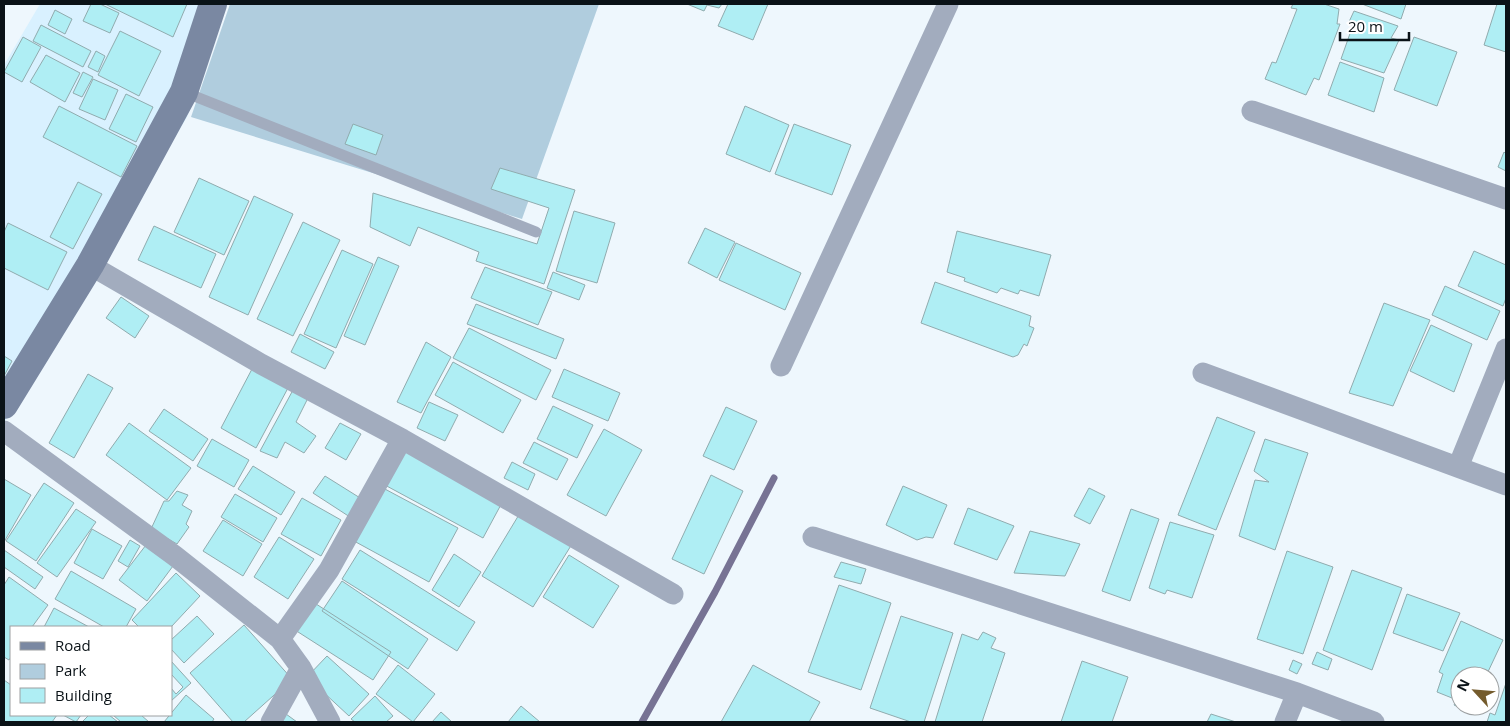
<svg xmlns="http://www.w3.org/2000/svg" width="1510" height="726" font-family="'Open Sans',sans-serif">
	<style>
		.built { fill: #d9f1ff }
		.green { fill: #b0cdde }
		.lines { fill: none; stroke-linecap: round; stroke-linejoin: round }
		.stream { stroke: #777394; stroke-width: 7 }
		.building { fill: #afeef4; stroke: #90abae }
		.lane { stroke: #a2acbe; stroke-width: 11 }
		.street { stroke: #a2acbe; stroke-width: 21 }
		.secondary { stroke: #7a88a2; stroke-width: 28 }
	</style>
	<rect width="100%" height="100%" fill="#eef7fd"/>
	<path class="built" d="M40,4H226L187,117L4,423V65Z"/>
	<path class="green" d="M230,4H599L522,219L191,117Z"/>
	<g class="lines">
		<path class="stream" d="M642,722L715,592L774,478"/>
	</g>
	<path class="building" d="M91,4H100L119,13L110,33L83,21Z
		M105,4H187L173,37Z
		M687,4H722L719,8L707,5L704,11Z
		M728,4H768L753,40L718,26Z
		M1293,4H1324L1339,9L1337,24H1340L1319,80L1314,78L1306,95L1265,79L1272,62L1276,63L1297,9L1291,8Z
		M1362,4H1406L1401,19Z
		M1497,4H1506V52L1484,45Z
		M55,10L72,19L65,34L48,25Z
		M1354,11L1398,26L1391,38L1399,40L1384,73L1341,59L1353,25L1348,24Z
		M41,25L91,51L83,67L33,41Z
		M120,31L161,51L139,96L98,75Z
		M23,37L41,47L22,82L4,72Z
		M1414,37L1457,52L1437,106L1394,90Z
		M96,51L105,56L98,72L88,67Z
		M46,55L80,73L65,102L30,82Z
		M1340,62L1384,78L1374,112L1328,95Z
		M83,72L93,77L82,97L73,93Z
		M93,79L118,90L105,120L79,109Z
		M126,94L153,107L136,142L109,129Z
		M59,106L137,146L121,177L43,137Z
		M745,106L789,125L770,172L726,154Z
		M353,124L383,135L376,155L345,144Z
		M794,124L851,145L832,195L775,174Z
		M1504,152L1506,154V171L1498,167Z
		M500,168L575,190L544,284L476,261L479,252L418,227L410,246L370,227L373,193L537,244L549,208L491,189Z
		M199,178L249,201L224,255L174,232Z
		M78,182L102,194L73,249L50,237Z
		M254,196L293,214L248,315L209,297Z
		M574,211L615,223L597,283L556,271Z
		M303,222L340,240L293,336L257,319Z
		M8,223L67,252L48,290L4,268V232Z
		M154,226L216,254L201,288L138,260Z
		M705,228L735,242L717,278L688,263Z
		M957,231L1051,255L1039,296L1020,290L1018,294L1001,288L997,293L964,281L965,278L947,272Z
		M736,243L801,273L785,310L719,280Z
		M342,250L373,264L336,348L304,334Z
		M1474,251L1506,265V298L1503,306L1458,286Z
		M378,257L399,266L365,345L344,336Z
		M485,267L552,292L538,325L471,298Z
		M553,272L585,285L579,300L547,288Z
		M935,282L1031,316L1029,326L1034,328L1027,346L1024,344L1018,355L1013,357L921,323Z
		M1445,286L1500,311L1487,340L1432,315Z
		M121,297L149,316L135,338L106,318Z
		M1384,303L1430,320L1393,406L1349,393Z
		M476,304L564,339L556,359L467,324Z
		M1431,325L1472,344L1454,392L1410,371Z
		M469,328L551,370L536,400L453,358Z
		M300,334L334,352L325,369L291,352Z
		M426,342L451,357L421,413L397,402Z
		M4,356L12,361L4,376Z
		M453,362L521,400L503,433L435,395Z
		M252,369L288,388L256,448L221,428Z
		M564,369L620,393L608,421L552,397Z
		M88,374L113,388L74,458L49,443Z
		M293,390L308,398L296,422L316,436L304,453L285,442L277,458L260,451Z
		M429,402L458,415L445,441L417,428Z
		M553,406L593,425L577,458L537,439Z
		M726,407L757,421L734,470L703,456Z
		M164,409L208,439L193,461L149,431Z
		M1217,417L1255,432L1216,530L1178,515Z
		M129,423L191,468L167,500L106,455Z
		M340,423L361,434L346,460L325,448Z
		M604,429L642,450L606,516L567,495Z
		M212,439L249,460L234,487L197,466Z
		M1265,439L1308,453L1275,550L1239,536L1255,480L1269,482L1254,471Z
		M534,442L568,459L557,480L523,463Z
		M404,445L504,499L483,538L383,484Z
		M512,462L535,474L528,490L504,478Z
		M253,466L295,492L281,515L238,489Z
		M711,475L743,491L704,574L672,559Z
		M325,476L365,501L353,519L313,493Z
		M4,479L31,495L4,542Z
		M44,483L74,503L36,561L6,541Z
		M903,486L947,505L933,538L926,537L917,540L886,525Z
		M383,488L458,528L429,582L354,541Z
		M1089,488L1105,496L1090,524L1074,516Z
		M177,491L188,495L182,505L192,511L186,524L189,527L177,544L151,529L164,501H169Z
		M235,494L277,518L263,542L221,517Z
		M302,498L341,520L321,556L281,534Z
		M968,508L1014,526L997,560L954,544Z
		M76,509L96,522L57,577L37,563Z
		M1131,509L1159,519L1130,601L1102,591Z
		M520,513L572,544L533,607L482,576Z
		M223,520L262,544L243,576L203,551Z
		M1170,522L1214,535L1192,598L1167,590L1165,594L1149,588Z
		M92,529L122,546L103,579L74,563Z
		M1030,531L1080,544L1065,576L1014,573Z
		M279,537L314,559L288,599L254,577Z
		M130,540L140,546L128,567L118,561Z
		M146,545L173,566L147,601L119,580Z
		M4,550L43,577L35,589L4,567Z
		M360,550L475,622L457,651L342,579Z
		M1287,551L1333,567L1303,654L1257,639Z
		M454,554L481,572L459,607L432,590Z
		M569,555L619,586L593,628L543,597Z
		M841,562L866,569L861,584L834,577Z
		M1352,570L1402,588L1372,670L1323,650Z
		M71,571L136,609L126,627H104L55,599Z
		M176,573L200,596L171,627H139L132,620Z
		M9,577L48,605L32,627H11V657L9,660L4,657V585Z
		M342,581L428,639L408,669L322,611Z
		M839,585L891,603L861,690L808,672Z
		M1407,594L1460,613L1443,651L1393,633Z
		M313,602L391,652L373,680L295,630Z
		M54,608L89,627H44Z
		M197,616L214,634L184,663L171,649V640Z
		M901,616L953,633L924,722H911L870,708Z
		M1461,621L1503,640L1486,676H1460V706H1472L1469,712L1454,705L1457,700L1437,692L1443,674L1439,672Z
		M244,625L292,679L244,722H233L190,673Z
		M983,632L996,638L991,648L1005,653L982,722H935L962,634L978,640Z
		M1317,652L1332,659L1328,670L1312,664Z
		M327,656L369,694L349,716L307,677Z
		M1293,660L1302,664L1297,674L1289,670Z
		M171,661L191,683L171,701V688L176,694L183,687L171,674Z
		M1082,661L1128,677L1112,722H1061Z
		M398,665L435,694L413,722L376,694Z
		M753,665L820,702L809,722H721Z
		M4,680L11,685V715H57L52,722H4Z
		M1506,683V722H1487L1490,713L1495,715Z
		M186,695L214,719L212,722H164Z
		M375,696L393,716L386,722H355L351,719Z
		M521,706L540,722H508Z
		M441,712L452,722H432Z
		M286,714L297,722H280Z
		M1211,714L1236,722H1207Z
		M63,715H81L76,722Z
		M89,715H109L118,722H82Z
		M113,715H141L149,722H121Z"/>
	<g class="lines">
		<path class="lane" d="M184,92L536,232"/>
		<path class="street" d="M1252,111L1506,199
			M90,265L261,364L402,439L673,594
			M781,366L948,4
			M1203,373L1506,485
			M4,431L175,556L280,639L301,668L330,722
			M1458,467L1506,349
			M813,537L1297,693L1374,722
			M280,639L329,570L402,439
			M271,722L301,668
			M1285,722L1297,693"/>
		<path class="secondary" d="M4,405L90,265L184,92L213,4"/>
	</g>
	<rect width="1510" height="726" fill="none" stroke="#0a1217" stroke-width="10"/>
	<rect x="10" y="626" width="162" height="90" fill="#ffffff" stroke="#9da0a2"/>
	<rect x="20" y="642" width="25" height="8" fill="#7a88a2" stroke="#9da0a2"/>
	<text x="55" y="651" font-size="15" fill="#0a1217">Road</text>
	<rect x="20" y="664" width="25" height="15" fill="#b0cdde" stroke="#9da0a2"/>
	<text x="55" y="676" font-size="15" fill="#0a1217">Park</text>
	<rect x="20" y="688" width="25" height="15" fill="#afeef4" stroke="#9da0a2"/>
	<text x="55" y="701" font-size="15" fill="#0a1217">Building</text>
	<g transform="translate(1475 691) rotate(296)"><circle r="24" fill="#ffffff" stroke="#9da0a2"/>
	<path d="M0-4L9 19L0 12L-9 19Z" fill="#745b2c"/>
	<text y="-8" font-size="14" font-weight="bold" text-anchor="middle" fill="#0a1217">N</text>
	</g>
	<path d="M1340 32v8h69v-8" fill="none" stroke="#0a1217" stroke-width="2.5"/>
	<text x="1348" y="32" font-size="15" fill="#0a1217" stroke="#ffffff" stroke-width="4" paint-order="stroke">20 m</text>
</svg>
